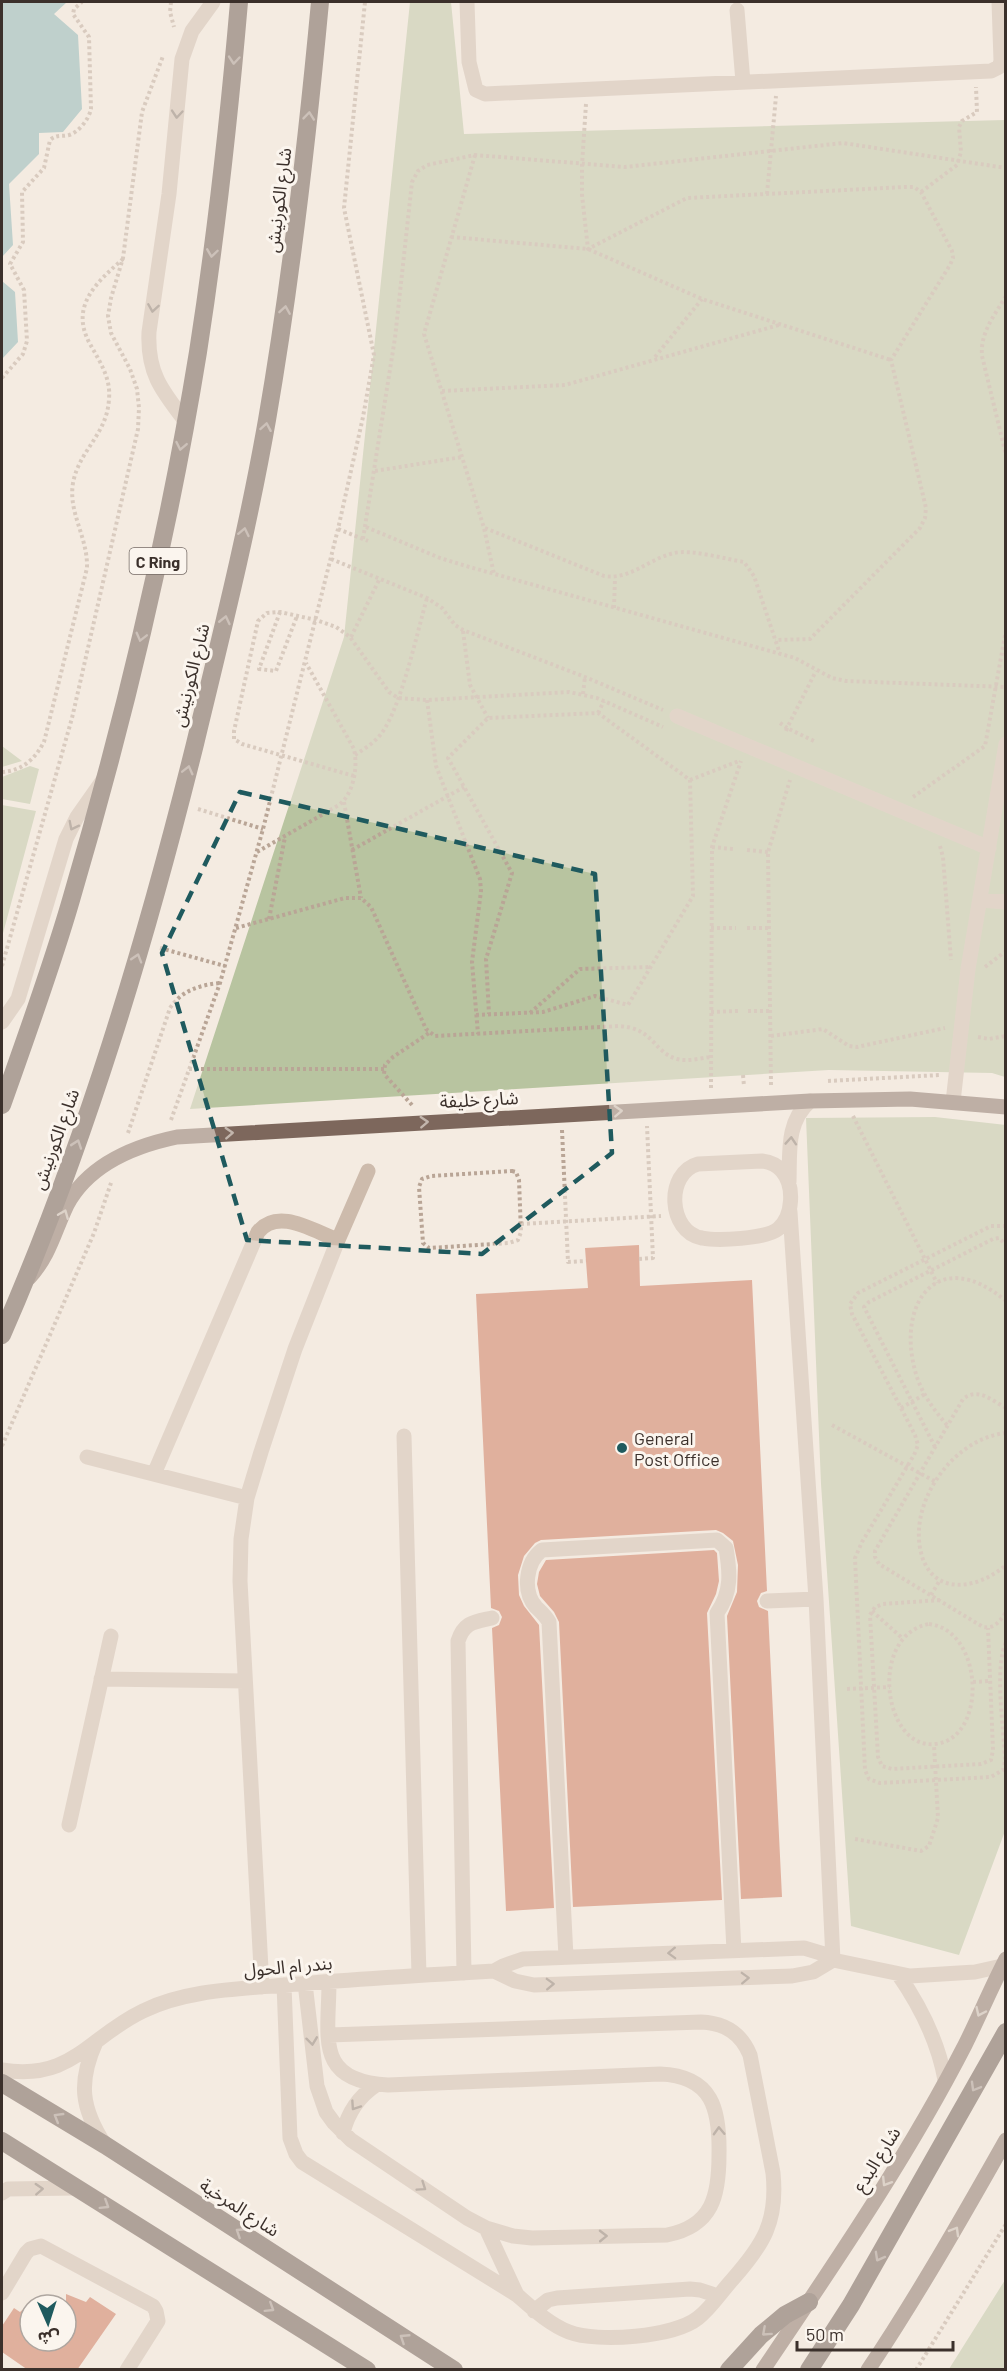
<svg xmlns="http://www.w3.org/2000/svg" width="1007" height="2371" font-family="Barlow,'Noto Sans Arabic',sans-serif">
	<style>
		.green { fill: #b8c4a0 }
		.water { fill: #7fb0b2 }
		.building { fill: #c8694b }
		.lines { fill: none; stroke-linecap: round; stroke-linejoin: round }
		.path { stroke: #b9a596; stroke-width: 4; stroke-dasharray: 3 3; stroke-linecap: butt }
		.minor { stroke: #cdbbac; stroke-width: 15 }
		.major { stroke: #7d675c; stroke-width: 15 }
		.highway { stroke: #5c4a42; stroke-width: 18 }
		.oneway { stroke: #9c8e87 }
		.oneway2 { stroke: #7d6f65 }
		.oneway3 { stroke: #c2b5ac }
		.marked { fill: none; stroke: #1f5a5e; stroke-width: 4.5; stroke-dasharray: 12 8; stroke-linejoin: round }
		.poi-dot { fill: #1f5a5e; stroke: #fbf5ee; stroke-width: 2 }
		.labels { text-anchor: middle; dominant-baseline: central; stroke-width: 6; stroke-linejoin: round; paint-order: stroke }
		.shield { fill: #fbf5ee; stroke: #756b66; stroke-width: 1.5 }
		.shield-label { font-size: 16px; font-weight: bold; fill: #3b302b }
		.street-label { font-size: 18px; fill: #3b302b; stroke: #fbf5ee }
		.poi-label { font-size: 18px; fill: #3b302b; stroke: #fbf5ee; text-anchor: start }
	</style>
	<rect width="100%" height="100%" fill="#f4ebe1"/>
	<path class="green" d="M410,2H451L464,134L1005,120V1077L992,1073L829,1070L190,1109L344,637Z
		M2,746L22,761L2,767Z
		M30,766L39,769L30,804L2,799V777Z
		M2,805L36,811L2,937Z
		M935,1117L1006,1125L1005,1831L959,1955L851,1926L821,1484L806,1118Z
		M1005,2280V2369H949Z"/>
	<path class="water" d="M2,2H67L54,14L78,35L82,109L63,132L39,133V154L9,184L13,245L2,257Z
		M2,281L15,292L18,342L2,359Z"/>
	<path class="building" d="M639,1245L640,1286L752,1280L767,1591L761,1593L757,1601L759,1607L768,1611L782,1897L741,1899L727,1616L737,1592L738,1565L733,1541L723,1533L716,1530L541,1540L535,1543L524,1556L518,1575L519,1595L524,1606L539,1625L554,1908L506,1911L492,1628L499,1625L502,1617L499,1611L491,1608L476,1294L588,1288L585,1248Z
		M714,1550L717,1553L719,1581L716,1594L707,1613L722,1900L573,1907L559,1622L554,1612L540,1596L537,1584L539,1572L546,1560Z
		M66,2294L86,2302L90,2297L116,2314L77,2370H28L2,2352V2326L14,2308L20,2312L30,2303V2341H66Z"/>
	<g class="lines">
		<path class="path" d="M171,2L170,12L174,27
			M586,104L582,165V195L588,249L687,198L905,187H914L921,192L952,251L953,258L950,265L891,360L926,508L925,518L920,528L810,639L775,640
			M475,155L424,334L484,528L494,574
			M921,192L957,165L961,152L959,127L962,121L977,112L976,87
			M767,194L776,96
			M451,237L588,249L702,299L891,360
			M1006,296C994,316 980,333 982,356L1006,455
			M655,357L702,299
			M2,378L23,354L27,341L24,290L10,264L23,242L22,192L44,168L50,140C57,134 61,137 69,135C79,132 89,119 91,109L89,37L73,14L74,9L82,2
			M442,391L565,385L779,325
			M375,471L462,457
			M366,527L440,558L466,566L795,658L832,678L846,681L1006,687
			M485,528L604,576C631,580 648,559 674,553C692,549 725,559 744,562L754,576L780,654
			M338,529L368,541
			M363,539L395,338L412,182L418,171L427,165L475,155L625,167L843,143L1006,168
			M331,559L427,598L442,608L455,625L463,630L585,677L663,710
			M614,608L615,578
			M280,612L259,669L276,671L297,616
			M463,631L470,685L488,718
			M351,637L380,578
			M583,694L585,677
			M427,700L436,766L480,879L481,891L472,962L478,1034
			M598,713L604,701
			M780,723L787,728L816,671
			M786,731L787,728L816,742
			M355,755C364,749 374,743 381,734C401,708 417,633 427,598
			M2,772C22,771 35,759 44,742L87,568C88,537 68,513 73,483C79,450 107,435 109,399C111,378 100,362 90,344C69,306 97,282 123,259
			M354,776L242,744L234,739V731L258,621L267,613L280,612L316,620L336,627L350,637L389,692L398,698L427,700L569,692L597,698L663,727
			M690,780L739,761
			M913,797L985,746L1006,630
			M344,802L361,898
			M198,809L263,829
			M940,846L943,857L951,960
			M712,847L733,849
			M352,850L464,787
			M747,850L768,852
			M257,852L339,805C354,793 358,767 354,749L306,663
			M269,919L285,837
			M236,928L345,898H361L371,907L426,1029L435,1036L619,1026C654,1028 653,1052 677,1059C687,1062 700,1058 711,1057
			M711,928H736
			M747,928H769
			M160,948L225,966
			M2,966L72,718L138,429L139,408L137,389L130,369L111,333L108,316L111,298L123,258L142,112L163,56
			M985,967L1006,951
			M748,1011H770
			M711,1012L738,1011
			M530,1013L580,969L650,967
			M476,1015L543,1012L595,996L628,1005L693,896L690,780L598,713L488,718L448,758L512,873L486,959L489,1014
			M771,1036L823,1029L849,1046L857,1047L945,1028
			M978,1037L989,1039L1006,1036
			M189,1069H384
			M743,1075L744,1086
			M828,1081L940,1075
			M771,1085L768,852L790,780
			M711,1088L712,847L741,761
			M412,1105L384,1074L385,1065L393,1057L429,1033
			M853,1116L937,1283
			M171,1120L220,983L263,829L338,529L363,417L374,355L344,208L365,2
			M562,1130L568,1262L586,1261
			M128,1133L170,1008C182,990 200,985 220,983
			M512,1171L516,1172L519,1180L521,1232L518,1240L509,1243L429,1248L423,1243L419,1187L422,1179L431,1176Z
			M521,1224L661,1216
			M1006,1226H991L858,1293L850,1304L852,1314L915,1435L918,1445L914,1455L862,1542L855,1558L865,1770L869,1779L880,1783L991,1777L1003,1770L1005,1761C1004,1729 994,1669 1006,1642
			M639,1259L653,1258L647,1126
			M901,1408L925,1394
			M1006,1408C991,1400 978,1387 963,1399L875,1551V1557L879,1564L983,1627C995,1629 1000,1621 1006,1612
			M832,1425L936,1482
			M947,1425C934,1410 922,1394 916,1374C895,1303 938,1244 1006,1301
			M1006,1433C955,1438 911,1498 920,1548C929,1597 976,1591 1006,1565
			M2,1446L94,1233L112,1180
			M935,1447L864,1307L869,1302L993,1239L999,1238L1006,1245
			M931,1595L940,1580
			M940,1600L883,1604L875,1607L870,1615L878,1757L882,1766L892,1769L981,1764L991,1760L993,1750L988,1628
			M872,1611L902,1638
			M929,1624C984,1630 988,1739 935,1744C883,1750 868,1635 929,1624Z
			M973,1682L990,1681
			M847,1689L890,1687
			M855,1839L921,1851L929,1846L938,1818L934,1745
			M916,2370L1006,2224"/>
		<path class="minor" d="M467,2L469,62L476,90L485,94L991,71L999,67L1001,61L999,2
			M737,10L743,82
			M186,422C162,391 147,373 149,332L169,194L182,59L192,31L213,2
			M677,716L989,848
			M980,900L1006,902
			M2,1022L18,999L66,839L77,817L103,780
			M953,1102L968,969L1006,744
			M762,1161C770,1162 777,1165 782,1171C795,1186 793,1217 778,1229C766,1239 717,1241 702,1238C668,1232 665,1173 698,1164Z
			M789,1182C790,1152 786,1122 810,1101
			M790,1212L816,1599L833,1960
			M404,1436L419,1975
			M87,1457L247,1498
			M154,1474L258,1232C278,1207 313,1231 338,1240
			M767,1601L816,1599
			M101,1679L245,1681
			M69,1825L111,1636
			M566,1957L549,1622C545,1615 541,1612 536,1607C522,1591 526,1562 542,1550L717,1540L726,1548C730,1572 732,1592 717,1613L734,1951
			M494,1971L515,1981L534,1985L792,1976L813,1972L833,1960
			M464,1973L458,1641C464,1622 474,1622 492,1618
			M898,1974C921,2007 938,2041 945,2080
			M305,1983L317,2086L326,2112L334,2123L351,2140L467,2218L486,2228L513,2236L532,2238L667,2235C713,2226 719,2195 719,2155C720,2110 713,2076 660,2074L388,2085C314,2081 329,2037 329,1982
			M284,1985L290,2138L296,2154L302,2162L517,2295C533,2309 549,2324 569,2332C598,2343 674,2337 698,2318C711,2308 721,2292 732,2280C763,2245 778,2222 773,2173L750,2055C741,2033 725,2023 701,2022L329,2035
			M262,1987L240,1581L241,1539L247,1498L261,1452L295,1349L338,1240L368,1171
			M96,2042C78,2082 81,2108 105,2145
			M2,2070C72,2081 87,2038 143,2011C185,1990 239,1989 285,1985C355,1979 424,1975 494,1971L503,1966L523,1959L804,1948L824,1954L833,1960L910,1976L975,1972L1002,1966
			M343,2133C348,2112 358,2097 376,2085
			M2,2193L8,2189L77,2188
			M486,2228L517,2295
			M2,2293L26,2253L30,2249L41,2246L153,2306L156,2311L158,2321L127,2370
			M534,2311L548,2300L557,2298L690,2289L700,2290L718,2296"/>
		<path class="major" d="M29,1278C50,1255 54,1232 67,1205C89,1164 134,1146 177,1137L810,1101L910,1099L1006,1107
			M763,2370C834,2264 907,2158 965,2045C979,2017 991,1988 1006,1959
			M868,2370C918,2295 962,2218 1006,2140"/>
		<path class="highway" d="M2,1105C26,1037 51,969 71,900C124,720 168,537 198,352C216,236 229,119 239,2
			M2,1335C85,1145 145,945 195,744C221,636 248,529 267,420C291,281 307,142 320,2
			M2,2083L105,2145L454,2370
			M2,2141L367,2370
			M729,2370L761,2335L785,2315L809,2302
			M809,2370L851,2305L1006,2032"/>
	</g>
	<defs><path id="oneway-chevron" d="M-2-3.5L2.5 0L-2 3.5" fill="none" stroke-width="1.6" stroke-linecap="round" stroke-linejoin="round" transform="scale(1.5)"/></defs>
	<g class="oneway">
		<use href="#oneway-chevron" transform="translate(234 60) rotate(95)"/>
		<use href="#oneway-chevron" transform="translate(309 116) rotate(-84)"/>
		<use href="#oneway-chevron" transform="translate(212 253) rotate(98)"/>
		<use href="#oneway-chevron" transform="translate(285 310) rotate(-81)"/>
		<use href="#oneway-chevron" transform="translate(266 427) rotate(-80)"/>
		<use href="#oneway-chevron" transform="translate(181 446) rotate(101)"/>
		<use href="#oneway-chevron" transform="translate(244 532) rotate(-78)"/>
		<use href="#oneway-chevron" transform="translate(225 620) rotate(-77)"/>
		<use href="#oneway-chevron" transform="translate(141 637) rotate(104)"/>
		<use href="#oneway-chevron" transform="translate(188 770) rotate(-76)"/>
		<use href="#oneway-chevron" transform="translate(137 958) rotate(-73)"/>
		<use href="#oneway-chevron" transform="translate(77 1144) rotate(-71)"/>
		<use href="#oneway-chevron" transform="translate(975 2087) rotate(120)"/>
		<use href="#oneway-chevron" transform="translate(58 2117) rotate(-149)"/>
		<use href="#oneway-chevron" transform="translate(105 2205) rotate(32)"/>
		<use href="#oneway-chevron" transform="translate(240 2232) rotate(-147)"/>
		<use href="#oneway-chevron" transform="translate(879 2257) rotate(119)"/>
		<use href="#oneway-chevron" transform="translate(270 2308) rotate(32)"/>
		<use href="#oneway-chevron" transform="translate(766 2332) rotate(138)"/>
		<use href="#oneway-chevron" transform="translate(404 2338) rotate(-147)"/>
	</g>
	<g class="oneway2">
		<use href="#oneway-chevron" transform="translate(177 114) rotate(95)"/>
		<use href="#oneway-chevron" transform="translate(153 308) rotate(99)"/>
		<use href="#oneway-chevron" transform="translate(73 826) rotate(117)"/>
		<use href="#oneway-chevron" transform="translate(791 1141) rotate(-86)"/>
		<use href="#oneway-chevron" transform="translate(672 1953) rotate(178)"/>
		<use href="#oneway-chevron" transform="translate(745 1978) rotate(-2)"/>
		<use href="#oneway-chevron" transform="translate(550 1984) rotate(-2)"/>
		<use href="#oneway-chevron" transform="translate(312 2041) rotate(83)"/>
		<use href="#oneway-chevron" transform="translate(355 2106) rotate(124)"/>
		<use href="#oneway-chevron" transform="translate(719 2131) rotate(-92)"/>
		<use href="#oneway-chevron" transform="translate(422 2187) rotate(34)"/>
		<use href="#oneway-chevron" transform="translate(39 2189) rotate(-3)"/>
		<use href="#oneway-chevron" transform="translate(603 2236) rotate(-1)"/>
	</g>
	<g class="oneway3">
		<use href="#oneway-chevron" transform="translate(618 1111) rotate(-3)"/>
		<use href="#oneway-chevron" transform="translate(424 1122) rotate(-3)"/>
		<use href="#oneway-chevron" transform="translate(229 1133) rotate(-3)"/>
		<use href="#oneway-chevron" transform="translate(64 1214) rotate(-68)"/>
		<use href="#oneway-chevron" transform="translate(980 2012) rotate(115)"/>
		<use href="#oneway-chevron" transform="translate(886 2182) rotate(122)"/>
		<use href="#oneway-chevron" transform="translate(955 2231) rotate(-60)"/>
	</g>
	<path d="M0 0H1007V2371H0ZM240,792L595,874L612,1153L482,1254L247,1240L162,953Z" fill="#f4ebe1" fill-opacity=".55" fill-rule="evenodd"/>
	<path class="marked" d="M240,792L595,874L612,1153L482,1254L247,1240L162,953Z"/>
	<circle class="poi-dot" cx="622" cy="1448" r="6"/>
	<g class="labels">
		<rect class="shield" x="129.5" y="548" width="57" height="26" rx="4.5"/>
		<g class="shield-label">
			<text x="158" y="561">C Ring</text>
		</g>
		<g class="street-label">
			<text transform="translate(278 200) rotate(-83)">شارع الكورنيش</text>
			<text transform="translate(190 675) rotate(-76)">شارع الكورنيش</text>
			<text transform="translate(479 1099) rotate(-3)">شارع خليفة</text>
			<text transform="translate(55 1139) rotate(-70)">شارع الكورنيش</text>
			<text transform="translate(288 1966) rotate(-5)">بندر ام الحول</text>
			<text transform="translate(876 2159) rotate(-58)">شارع البدع</text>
			<text transform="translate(240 2207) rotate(33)">شارع المرخية</text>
		</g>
		<g class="poi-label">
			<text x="634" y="1438">General<tspan x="634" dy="21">Post Office</tspan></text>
		</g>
	</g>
	<rect width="1007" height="2371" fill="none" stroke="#3b302b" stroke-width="6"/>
	<g transform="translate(48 2323) rotate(177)"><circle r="28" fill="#fbf5ee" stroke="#aea6a0" stroke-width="1.5"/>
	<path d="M0-4.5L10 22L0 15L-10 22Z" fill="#1f5a5e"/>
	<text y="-9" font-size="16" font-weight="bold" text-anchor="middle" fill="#3b302b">ش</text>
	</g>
	<path d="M797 2341v9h156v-9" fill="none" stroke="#3b302b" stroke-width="3"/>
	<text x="806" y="2341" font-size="18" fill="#3b302b" stroke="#fbf5ee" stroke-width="4.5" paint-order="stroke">50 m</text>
</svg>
